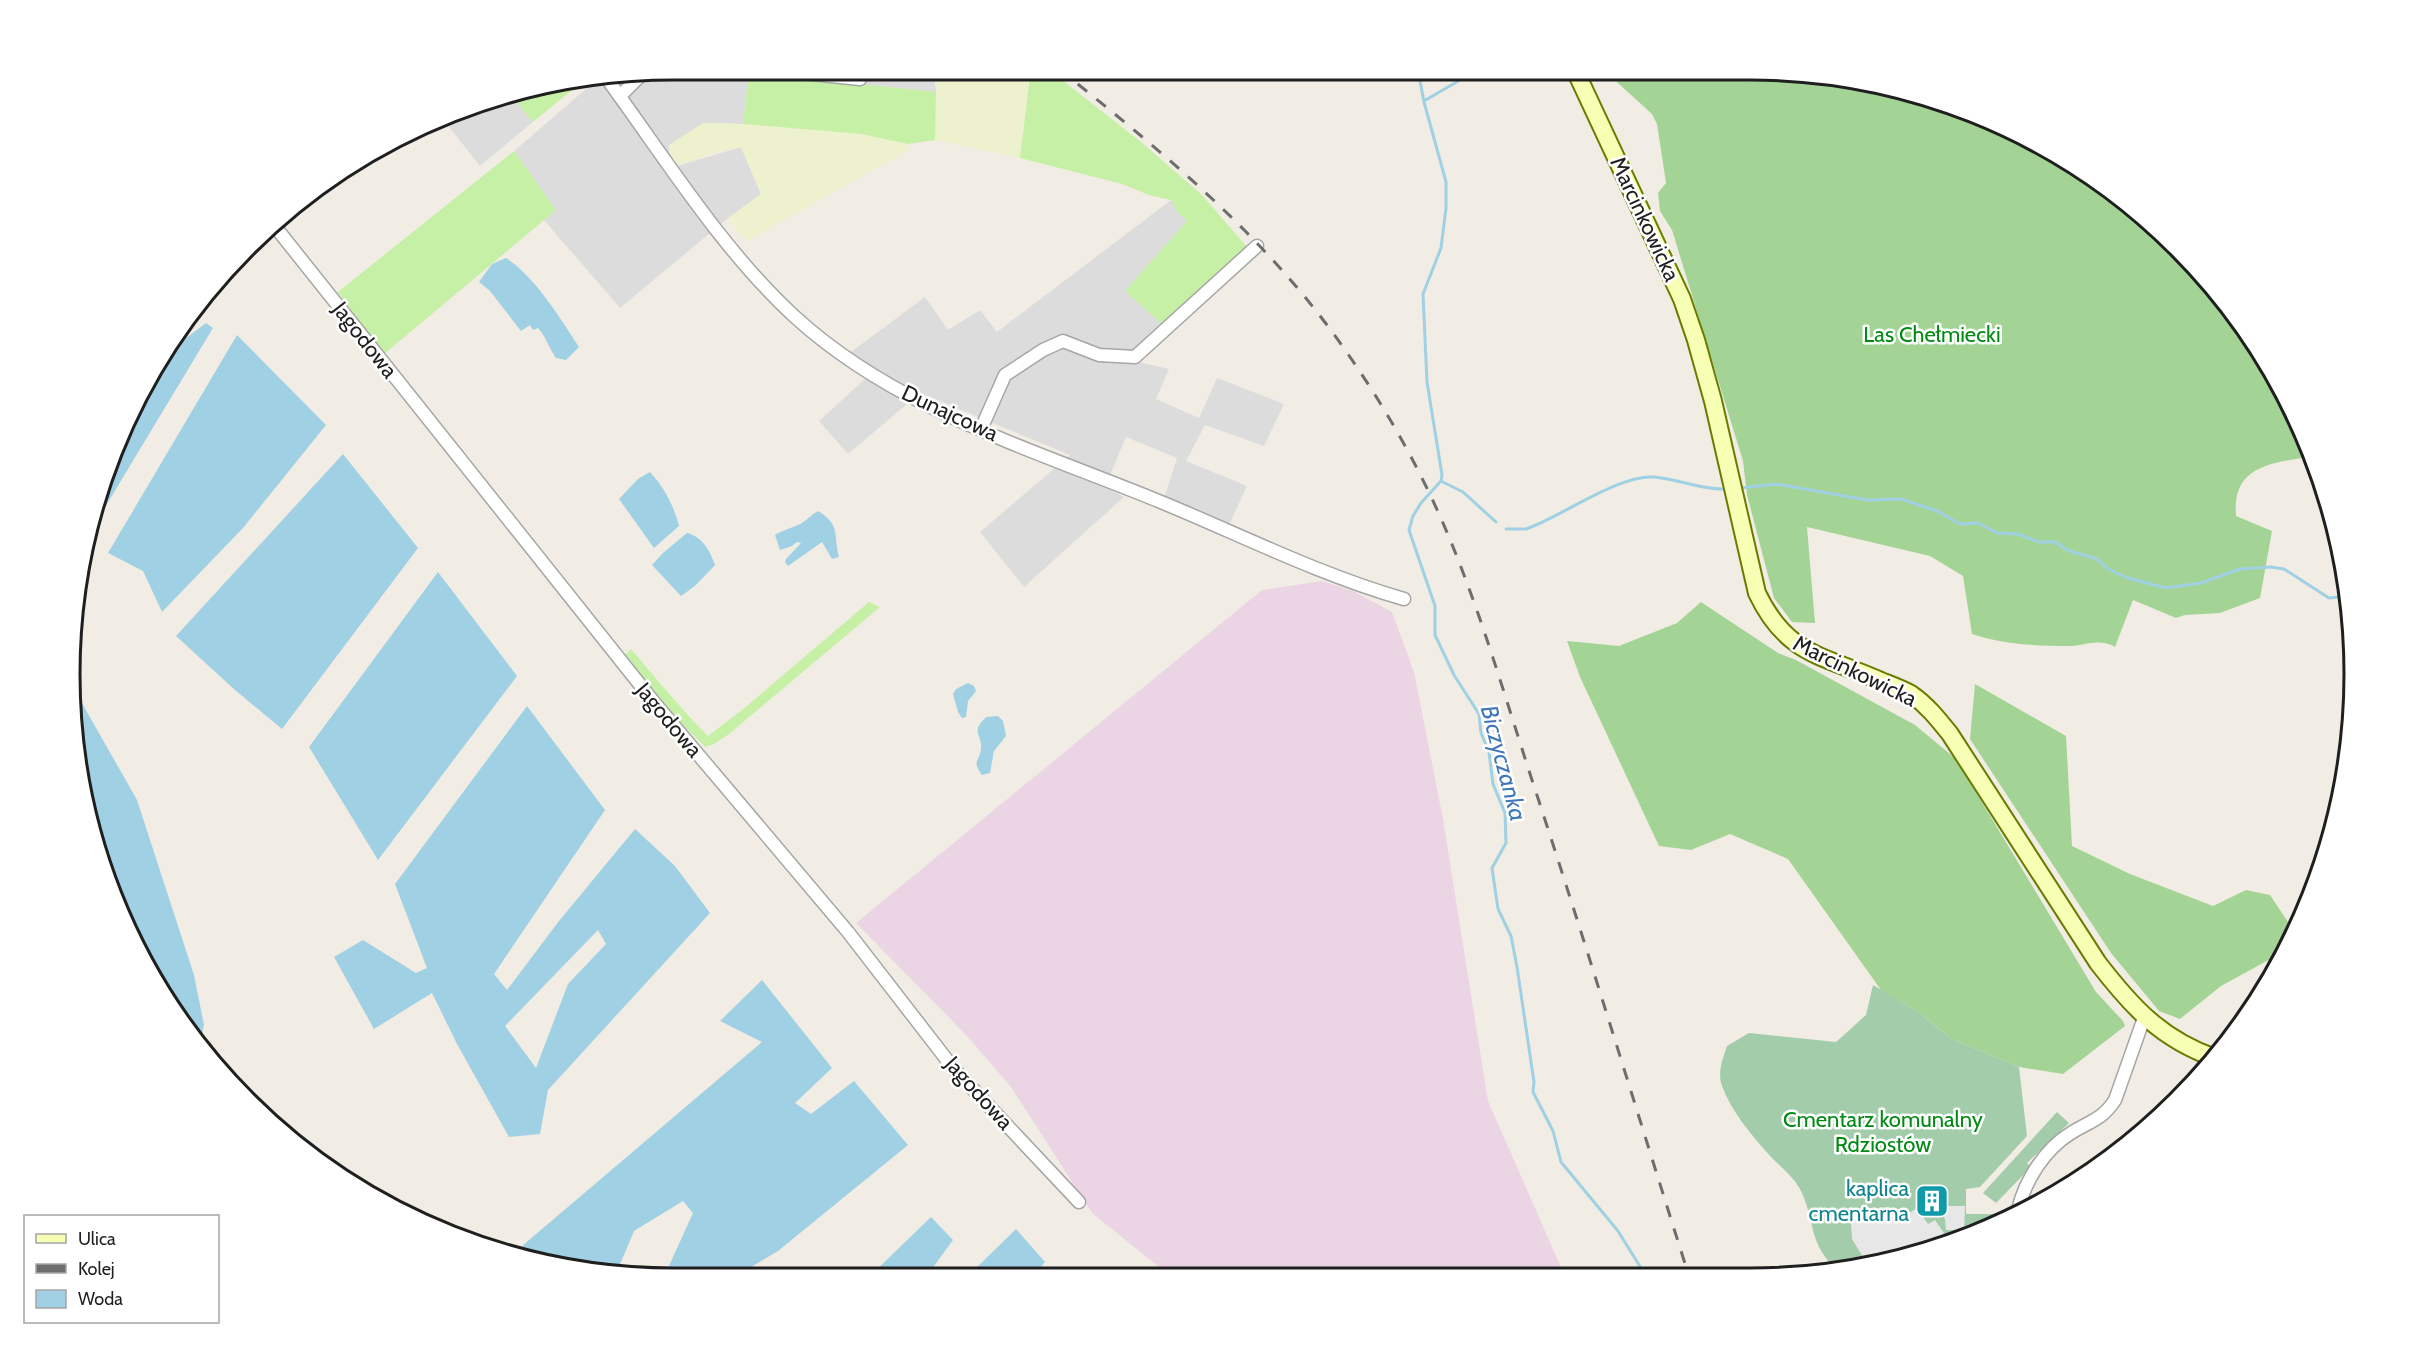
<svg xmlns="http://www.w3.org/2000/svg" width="2424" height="1347" font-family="Cabin,sans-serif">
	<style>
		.residential { fill: #dddcdc }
		.industrial { fill: #ebd5e5 }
		.farmland { fill: #edf1ce }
		.grass { fill: #c6f0a5 }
		.forest { fill: #a4d495 }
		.cemetery { fill: #a3ccab }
		.parking { fill: #e7e7e7 }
		.water { fill: #a0d0e3; fill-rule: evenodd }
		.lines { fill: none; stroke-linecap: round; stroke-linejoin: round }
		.stream { stroke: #a0d0e3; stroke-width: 3 }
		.street-casing { stroke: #a6a6a6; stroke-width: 15 }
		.secondary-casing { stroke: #687c00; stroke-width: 20 }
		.street { stroke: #fff; stroke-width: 12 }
		.secondary { stroke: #f7ffb4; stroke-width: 16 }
		.rail { stroke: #6d6d6d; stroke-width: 3; stroke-dasharray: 12 12; stroke-linecap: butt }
		.labels { text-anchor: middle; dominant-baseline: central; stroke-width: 5; stroke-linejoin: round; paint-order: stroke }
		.street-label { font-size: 22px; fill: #1f1f1f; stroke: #fff }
		.park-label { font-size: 22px; fill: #008a13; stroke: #fff }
		.culture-label { font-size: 22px; fill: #0d838f; stroke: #fff; text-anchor: end }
		.water-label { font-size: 24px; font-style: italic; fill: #4177b9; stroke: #fff }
		.rim { fill: none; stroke: #1f1f1f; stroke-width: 3 }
	</style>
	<rect width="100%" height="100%" fill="#f1ede4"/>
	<path class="residential" d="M674,69H933L936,92L749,72L743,124L703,123L677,166L741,147L761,194L727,219L620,308L544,220L556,210L514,151L601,76Z
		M509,93L533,122L480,166L442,118L479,101Z
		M1171,200L1188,222L1125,291L1163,325L1129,360L1169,369L1156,399L1199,418L1217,378L1284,404L1264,446L1205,425L1186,461L1247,486L1229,525L1164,498L1177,458L1126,437L1105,487L1124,497L1024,587L980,532L1070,455L920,393L848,454L819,421L875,370L851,352L925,297L948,330L980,310L997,332Z"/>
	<path class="industrial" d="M1322,581L1353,591L1392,612L1414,672L1443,819L1488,1101L1564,1274L1169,1275L1092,1213L1011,1087L968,1037L856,923L1262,590Z"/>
	<path class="farmland" d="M937,69H1031L1020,158L935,140Z
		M703,123L743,124L862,134L908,144L909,150L747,241L727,219L761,194L741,147L711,154L677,166L669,152V145Z"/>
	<path class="grass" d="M1031,69H1048L1141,142L1201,194L1248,248L1163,325L1125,291L1187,221L1177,212L1171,200L1149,195L1122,184L1020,158Z
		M749,72L936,92L935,140L908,144L862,134L743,124Z
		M588,77L533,122L509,93L556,81Z
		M514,151L556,210L383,355L338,292Z
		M869,602L880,607L729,734L714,744L705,747L672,714L624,656L631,649C656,678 680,708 708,736L742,710Z"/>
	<path class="forest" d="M1593,70H1790L1907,90L2052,150L2149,219L2230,305L2293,406L2315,466L2310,467L2309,457C2269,463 2232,467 2236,516L2272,531L2260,598L2220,613L2185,615L2176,618L2133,600L2115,647C2097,637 2084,647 2065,646C2035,646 2000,644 1972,634L1963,576L1930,556L1807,527L1815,623L1792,622L1774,598L1747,495L1743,461L1672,230L1660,211L1658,193L1666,183L1657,124L1652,114L1608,74L1596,76Z
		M1701,602L1778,653L1796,660L1915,725L1956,759L2096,992L2123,1021L2125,1026L2063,1074L2019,1067L1952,1039L1917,1011L1881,990L1788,859L1730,834L1691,850L1659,846L1580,677L1567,641L1619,646L1677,623Z
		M1975,684L2066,736L2072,846L2130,874L2213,906L2246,890L2270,895L2294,931L2285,951L2221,986L2180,1019L2159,1011L2111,953L1970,739Z"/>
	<path class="cemetery" d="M1873,985L1917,1011L1952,1039L2019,1067L2027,1136L1980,1187L1966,1189V1214H1998V1220L1945,1246L1838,1271C1808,1243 1816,1225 1802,1193C1795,1178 1783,1169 1772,1158C1753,1137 1732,1113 1722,1086C1717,1073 1723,1058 1727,1046L1749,1033L1836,1042L1866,1015Z
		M2057,1112L2069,1123L2027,1163L2031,1167L1996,1203L1983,1193Z"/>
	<path class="parking" d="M1946,1206H1965L1964,1236L1945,1246L1867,1264L1852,1239L1850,1208L1877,1209L1883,1215H1906L1917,1208L1928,1224L1935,1220L1944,1233L1939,1237L1940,1240L1954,1236V1230H1946L1945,1219L1940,1210Z"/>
	<path class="water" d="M506,258C535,277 560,318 579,347L566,360L556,358C549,348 546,337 538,328L533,330L530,325L521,331L490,291L479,282L492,264Z
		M206,323L213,328L87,537L90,517L115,442L160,358Z
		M237,335L326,425L243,528L162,612L143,571L108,553Z
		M343,454L418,548L282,729L235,690L176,636Z
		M650,472C664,487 674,506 679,526L654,548L619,499L638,479Z
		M818,511C841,525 833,534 839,557L832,559L822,542L788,566L785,562L786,559L801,543L797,542L792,546L780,550L775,535C783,530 789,529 798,525C804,523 811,515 818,511Z
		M687,533C703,537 710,551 715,565L695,586L681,596L652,565L663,553Z
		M438,572L517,676L378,860L309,747Z
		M70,682L137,800L194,975L204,1025L199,1046L171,1009L115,905L90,830L70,713Z
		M968,683L974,686L976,691L968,701L966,717L962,718L958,712L953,694L956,689Z
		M527,706L605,810L494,974L507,990L559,921L635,829L675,866L710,913L548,1090L540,1134L509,1137L457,1044L432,993L374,1029L334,957L363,940L416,973L427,968L395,884ZM598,930L606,944L568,984L536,1068L505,1026Z
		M998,716L1003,721L1006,736L994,751L990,773L982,775C971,760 980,762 981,748C982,733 970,733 986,717Z
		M762,980L832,1068L795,1103L811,1114L854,1081L908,1145L778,1251L736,1276L668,1277V1268L693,1213L683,1201L634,1231L616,1274L539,1261L522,1246L762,1042L720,1021Z
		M931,1217L953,1240L934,1266L942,1276H870Z
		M1016,1229L1045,1262L1034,1275L968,1276Z"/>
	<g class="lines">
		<path class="stream" d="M1418,70L1424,102L1446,182V208L1441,248L1423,294L1427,382L1442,475L1441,481L1421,503L1413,516L1409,530L1435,606V635L1454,675L1479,714L1481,733L1489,752L1493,784L1505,813L1506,843L1492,868L1498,909L1511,936L1517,967L1534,1082L1533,1092L1553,1131L1561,1162L1618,1231L1644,1273
			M1424,101L1467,76
			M1441,481L1463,492L1496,522
			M1741,488L1776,484L1867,500L1901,499L1937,511L1960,524L1978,523L1997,533L2018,534L2039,542H2055L2069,551L2097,559L2108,569L2128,578L2166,588L2201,583L2240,569L2271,567L2284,569L2329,598L2347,596
			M1506,529H1526L1536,525C1569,511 1620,475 1654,477C1678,479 1699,489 1722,489"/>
		<g class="street-casing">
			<path id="street" d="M764,69L860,79
				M605,76C663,155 722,250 794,316C896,410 1035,450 1161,502C1241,535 1320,575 1404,599
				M620,96L644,72
				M273,224L653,701L848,932L954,1069L1079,1202
				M981,429L1005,375L1043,350L1063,341L1099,355L1135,357L1257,246
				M2018,1210C2025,1180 2045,1149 2071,1133C2090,1121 2102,1120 2115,1100L2144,1018"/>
		</g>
		<g class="secondary-casing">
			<path id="secondary" d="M1575,70L1682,299L1696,340L1713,401L1757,593C1787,656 1823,655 1881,681C1891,685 1902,689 1911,694C1927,705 1938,719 1950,734L2098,963C2132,1007 2161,1039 2215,1058"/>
		</g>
		<use href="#street" class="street"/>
		<use href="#secondary" class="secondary"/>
		<path class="rail" d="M1059,69C1163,152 1266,237 1343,347C1382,402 1416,461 1443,523C1479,606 1504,694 1532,780C1586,944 1636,1109 1688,1273"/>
	</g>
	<defs>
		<g id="building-square" transform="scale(1.725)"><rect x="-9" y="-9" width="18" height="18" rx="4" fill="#0f9aa8" stroke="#fff"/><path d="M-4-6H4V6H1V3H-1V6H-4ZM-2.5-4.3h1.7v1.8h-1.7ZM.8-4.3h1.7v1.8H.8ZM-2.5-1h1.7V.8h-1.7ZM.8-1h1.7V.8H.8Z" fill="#fff"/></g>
	</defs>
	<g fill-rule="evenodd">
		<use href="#building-square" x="1932" y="1201"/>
	</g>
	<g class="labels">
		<g class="street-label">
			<text transform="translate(1645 219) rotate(65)">Marcinkowicka</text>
			<text transform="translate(365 340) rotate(52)">Jagodowa</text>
			<text transform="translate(950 413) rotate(25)">Dunajcowa</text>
			<text transform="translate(1855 671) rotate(26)">Marcinkowicka</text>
			<text transform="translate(669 720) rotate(50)">Jagodowa</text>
			<text transform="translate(979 1093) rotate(48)">Jagodowa</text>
		</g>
		<g class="park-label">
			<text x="1932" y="334">Las Chełmiecki</text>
			<text x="1883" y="1119">Cmentarz komunalny<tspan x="1883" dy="25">Rdziostów</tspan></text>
		</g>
		<g class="culture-label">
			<text x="1909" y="1188">kaplica<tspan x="1909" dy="25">cmentarna</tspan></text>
		</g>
		<g class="water-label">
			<text transform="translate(1504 763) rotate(75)">Biczyczanka</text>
		</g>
	</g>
	<path d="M0 0H2424V1347H0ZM674 80H1750A594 594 0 0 1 2344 674V674A594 594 0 0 1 1750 1268H674A594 594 0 0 1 80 674V674A594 594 0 0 1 674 80Z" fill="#fff" fill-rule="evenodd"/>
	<path class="rim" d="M674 80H1750A594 594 0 0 1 2344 674V674A594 594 0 0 1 1750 1268H674A594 594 0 0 1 80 674V674A594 594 0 0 1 674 80Z"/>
	<rect x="24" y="1215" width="195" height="108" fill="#ffffff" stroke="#a5a5a5" stroke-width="1.5"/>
	<rect x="36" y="1234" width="30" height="9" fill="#f7ffb4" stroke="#a5a5a5" stroke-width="1.5"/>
	<text x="78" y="1245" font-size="18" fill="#1f1f1f">Ulica</text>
	<rect x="36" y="1264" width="30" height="9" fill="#6d6d6d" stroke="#a5a5a5" stroke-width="1.5"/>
	<text x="78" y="1275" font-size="18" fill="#1f1f1f">Kolej</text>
	<rect x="36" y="1290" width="30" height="18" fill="#a0d0e3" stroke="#a5a5a5" stroke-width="1.5"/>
	<text x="78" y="1305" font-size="18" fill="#1f1f1f">Woda</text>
</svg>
